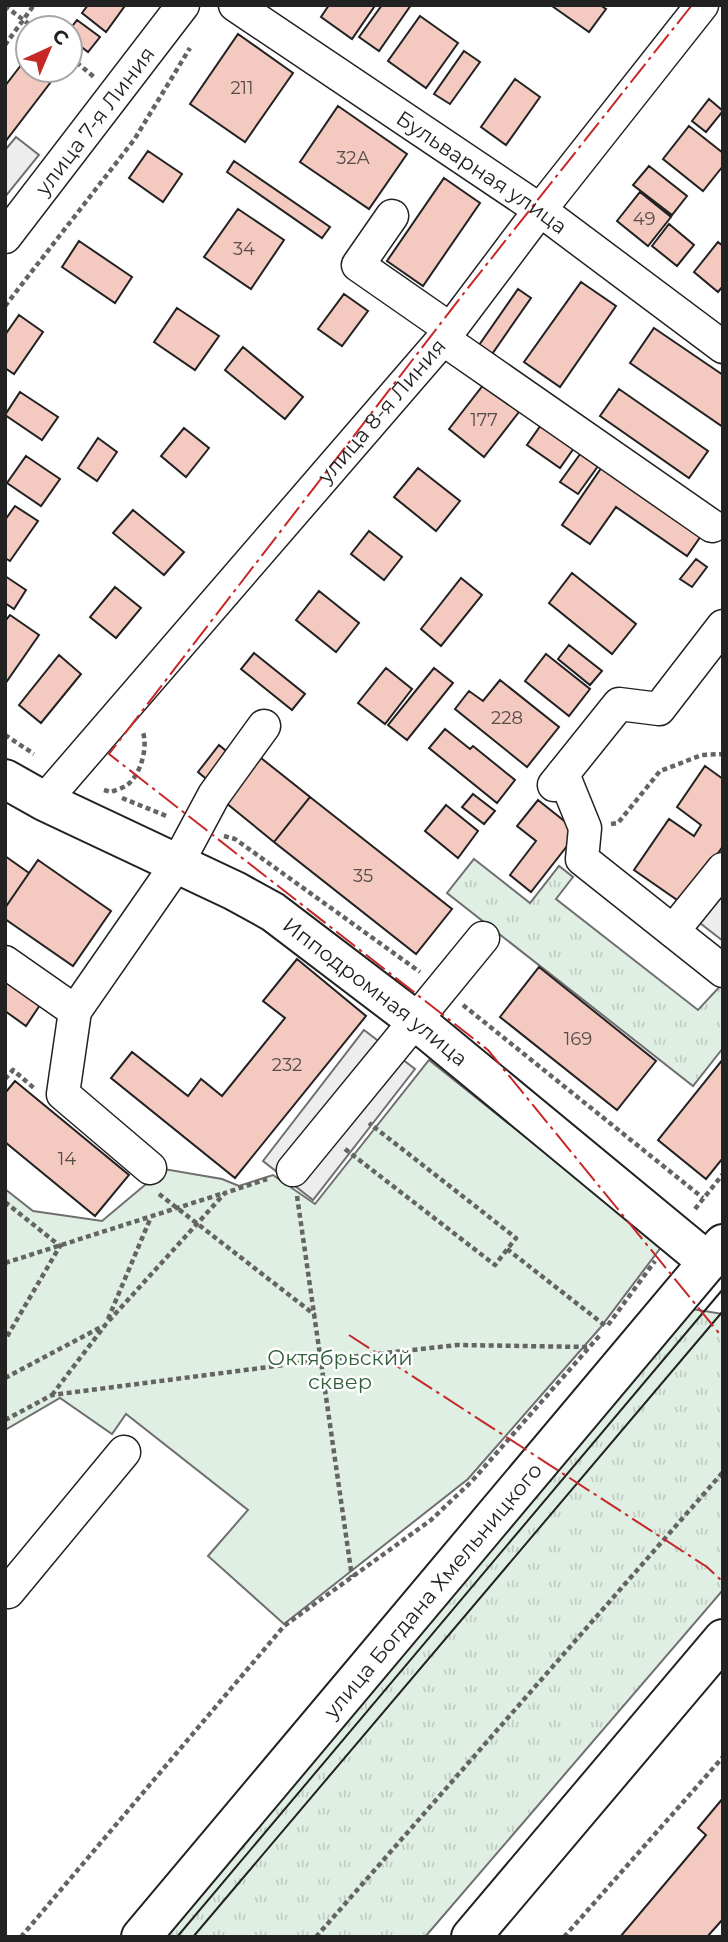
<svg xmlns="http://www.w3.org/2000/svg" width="728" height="1942" font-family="Montserrat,sans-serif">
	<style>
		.grass { fill: url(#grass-tufts); stroke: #6f6f6f; stroke-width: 2 }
		.green { fill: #e0efe3; stroke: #6f6f6f; stroke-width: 2 }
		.parking { fill: #ededed; stroke: #6f6f6f; stroke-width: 2 }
		.building { fill: #f3c9c0; stroke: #222; stroke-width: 2 }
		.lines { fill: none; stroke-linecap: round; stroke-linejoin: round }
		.minor-casing { stroke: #222; stroke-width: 35 }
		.major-casing { stroke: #222; stroke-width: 42 }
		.path { stroke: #646464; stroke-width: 4.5; stroke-dasharray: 5 3.5; stroke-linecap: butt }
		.minor { stroke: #fff; stroke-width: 32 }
		.major { stroke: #fff; stroke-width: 38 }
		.tram { stroke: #222; stroke-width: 2 }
		.power { stroke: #c62828; stroke-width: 2; stroke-dasharray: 24 5 3.5 5; stroke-linecap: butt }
		.labels { text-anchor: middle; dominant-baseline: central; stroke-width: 5; stroke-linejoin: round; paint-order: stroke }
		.number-label { font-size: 18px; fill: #564c4a }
		.street-label { font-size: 21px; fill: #222; stroke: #fff }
		.park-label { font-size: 21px; fill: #2f5e38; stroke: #fff }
	</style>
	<defs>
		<pattern id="grass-tufts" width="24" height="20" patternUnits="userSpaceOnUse" patternTransform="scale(1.75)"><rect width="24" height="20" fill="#e0efe3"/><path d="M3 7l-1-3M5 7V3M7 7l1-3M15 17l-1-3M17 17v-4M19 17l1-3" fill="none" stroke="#c0cdc2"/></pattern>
	</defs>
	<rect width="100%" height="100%" fill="#fff"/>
	<path class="grass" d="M474,859L530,903L559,866L573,877L556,899L698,1010L723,983V1048L693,1086L447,893Z
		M692,1309L723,1314V1590L425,1937H163Z"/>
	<path class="green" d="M429,1060L662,1246L600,1328L468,1479L284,1624L208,1556L248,1510L126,1414L112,1434L60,1398L5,1430V1189L33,1211L102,1221L164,1169L222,1179L239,1186L273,1175L315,1204Z"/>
	<path class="parking" d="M16,137L39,155L5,197V150Z
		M723,875V941L691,916Z
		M364,1030L415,1069L313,1200L263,1161Z"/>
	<path class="building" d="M88,5H122L124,7L106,32L82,13Z
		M329,5H372L374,7L352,39L321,17Z
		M382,5H411L379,51L359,37Z
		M600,5L606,9L589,32L552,6Z
		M420,16L458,43L426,88L388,61Z
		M77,20L100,37L88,52L70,38V29Z
		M238,34L293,73L245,142L190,104Z
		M464,51L480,62L450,104L434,94Z
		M28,56V70H60L5,142V86Z
		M515,79L540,97L506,145L481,127Z
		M709,99L723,111L706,132L692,121Z
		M338,106L407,154L369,209L300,162Z
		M689,126L723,153V166L703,191L663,159Z
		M148,151L182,174L163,202L129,178Z
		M234,161L330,227L322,238L227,172Z
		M649,166L687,196L672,215L633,185Z
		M444,178L480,203L423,286L387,261Z
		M640,192L671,217L648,246L617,221Z
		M238,209L284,240L251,289L204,257Z
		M669,224L694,245L677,266L652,246Z
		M79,241L132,277L115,303L62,267Z
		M718,242L723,246V286L718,292L694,272Z
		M581,282L616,306L560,387L524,362Z
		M518,289L531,298L490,357L477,348Z
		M344,294L368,311L342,346L318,329Z
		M177,308L219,336L195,370L154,342Z
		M19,315L43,332L14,374L5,368V335Z
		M654,328L723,375V427L630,363Z
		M243,347L303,397L285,419L225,370Z
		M484,384L519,412L484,457L449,429Z
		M619,389L708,451L689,478L600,416Z
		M20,392L58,417L42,440L5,415Z
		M541,425L574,448L560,468L527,445Z
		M184,428L209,448L186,477L161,456Z
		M98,438L117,452L97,481L78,468Z
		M583,450L601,462L578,494L560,482Z
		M26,456L60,479L41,506L7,483Z
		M604,464L703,533L687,556L616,507L590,544L562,525Z
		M418,468L460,501L436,531L394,497Z
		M15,506L38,521L10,561L5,558V520Z
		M133,510L184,552L164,575L113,533Z
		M369,531L402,557L384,580L351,554Z
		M696,559L707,567L692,587L680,579Z
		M572,573L636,624L612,654L549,603Z
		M5,576L26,590L14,609L5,603Z
		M461,578L482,595L441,646L421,629Z
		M115,587L141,608L116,638L90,617Z
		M319,591L359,623L336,652L296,620Z
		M10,615L39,635L5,684V621Z
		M569,645L602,671L590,685L558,659Z
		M254,653L305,694L292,710L241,669Z
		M546,654L590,689L569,716L525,681Z
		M59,655L81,674L41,723L19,705Z
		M386,668L412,689L385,724L358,703Z
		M434,668L453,683L407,740L388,725Z
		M500,680L559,727L527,767L455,709L469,691L483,701Z
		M445,729L470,749L473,746L515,780L497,803L429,748Z
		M219,745L231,755L210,782L198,772Z
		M256,754L310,797L274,842L220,798Z
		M705,766L723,779V846L683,904L634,870L669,819L694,836L701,825L677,807Z
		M473,794L495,811L484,824L462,807Z
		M310,797L452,909L416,954L274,842Z
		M538,800L578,832L531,892L510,875L536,841L517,826Z
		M446,805L478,831L458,858L425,831Z
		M5,856L29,873L5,908Z
		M38,860L111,911L73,966L5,919V908Z
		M297,959L366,1016L235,1178L111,1078L132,1052L188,1096L201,1079L222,1096L285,1018L263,1001Z
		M539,967L656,1061L617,1110L500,1017Z
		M5,977L42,1002L26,1026L5,1011Z
		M723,1059V1158L706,1179L658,1140Z
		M15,1081L129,1175L95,1216L5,1142V1093Z
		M723,1798V1919L707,1937H620L706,1835L698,1828Z"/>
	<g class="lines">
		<g class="minor-casing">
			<g id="minor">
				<path id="s1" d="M235,5L540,210L723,347"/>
				<path d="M392,216L358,265L450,329"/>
				<path id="s2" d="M5,237L183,5"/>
				<path d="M443,339L712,526"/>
				<path d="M563,774L585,828L582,859L723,971"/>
				<path d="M554,785L619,704L659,709L723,626"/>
				<path id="s3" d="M44,801L443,339L540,210L702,5"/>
				<path d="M673,931L723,869"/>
				<path d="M5,962L75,1011L177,864L214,795L264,726"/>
				<path d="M75,1011L63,1094L150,1168"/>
				<path d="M293,1170L483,938"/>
				<path d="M8,1592L124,1452"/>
			</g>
		</g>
		<g class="major-casing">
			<g id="major">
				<path id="s4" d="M5,779L44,801L235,891L273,912L415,1020L708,1262"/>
				<path id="s5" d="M141,1937L723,1244"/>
				<path d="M471,1937L723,1639"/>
			</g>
		</g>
		<path class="path" d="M5,6L34,28
			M5,45L34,5
			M70,57L94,77
			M5,306L134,140L190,48
			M5,735L34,754
			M104,790L111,792C116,790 123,788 127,785C141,775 149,745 142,730
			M122,798L169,817
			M611,824L618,823L660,771L702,755L723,754
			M224,836L235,839L420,972
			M463,1005L703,1198
			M5,1079L13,1070L35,1089
			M345,1149L495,1265L516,1238L369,1123
			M159,1194L315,1315
			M297,1196L352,1577
			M5,1202L60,1246L5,1340
			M695,1209L723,1174
			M507,1249L607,1327
			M5,1263L224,1193
			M108,1319L151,1217
			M608,1325L655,1261
			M5,1378L103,1326
			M52,1395L106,1324L225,1193L267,1179
			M5,1420L52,1395L323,1360L457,1345L588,1347
			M21,1937L284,1626L431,1520L472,1481L600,1335
			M316,1937L723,1472
			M564,1937L723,1757"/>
		<use href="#minor" class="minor"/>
		<use href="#major" class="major"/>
		<path class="tram" d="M177,1937L723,1289
			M193,1937L723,1311"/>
		<path class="power" d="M692,5L464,293L109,754L488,1050L723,1338
			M349,1335L707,1567L723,1582"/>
	</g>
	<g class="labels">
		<g class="number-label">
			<text x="242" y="88">211</text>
			<text x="353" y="158">32А</text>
			<text x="644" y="219">49</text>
			<text x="244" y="249">34</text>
			<text x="484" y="420">177</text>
			<text x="507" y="718">228</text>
			<text x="363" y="876">35</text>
			<text x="578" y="1039">169</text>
			<text x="287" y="1065">232</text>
			<text x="67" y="1159">14</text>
		</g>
		<g class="street-label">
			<text stroke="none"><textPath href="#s2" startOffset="147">улица 7-я Линия</textPath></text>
			<text stroke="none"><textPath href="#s1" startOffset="298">Бульварная улица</textPath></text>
			<text stroke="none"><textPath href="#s3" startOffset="516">улица 8-я Линия</textPath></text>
			<text stroke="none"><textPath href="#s4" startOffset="429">Ипподромная улица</textPath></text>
			<text stroke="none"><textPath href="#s5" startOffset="453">улица Богдана Хмельницкого</textPath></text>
		</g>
		<g class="park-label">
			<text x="340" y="1357">Октябрьский<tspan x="340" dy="24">сквер</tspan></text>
		</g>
	</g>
	<rect width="728" height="1942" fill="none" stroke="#222222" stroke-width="14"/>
	<g transform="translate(49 49) rotate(44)"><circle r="33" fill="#ffffff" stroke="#a7a7a7" stroke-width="2"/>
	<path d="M0-5L12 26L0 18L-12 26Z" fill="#c62828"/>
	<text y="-10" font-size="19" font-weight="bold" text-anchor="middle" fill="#222222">С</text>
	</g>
</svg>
